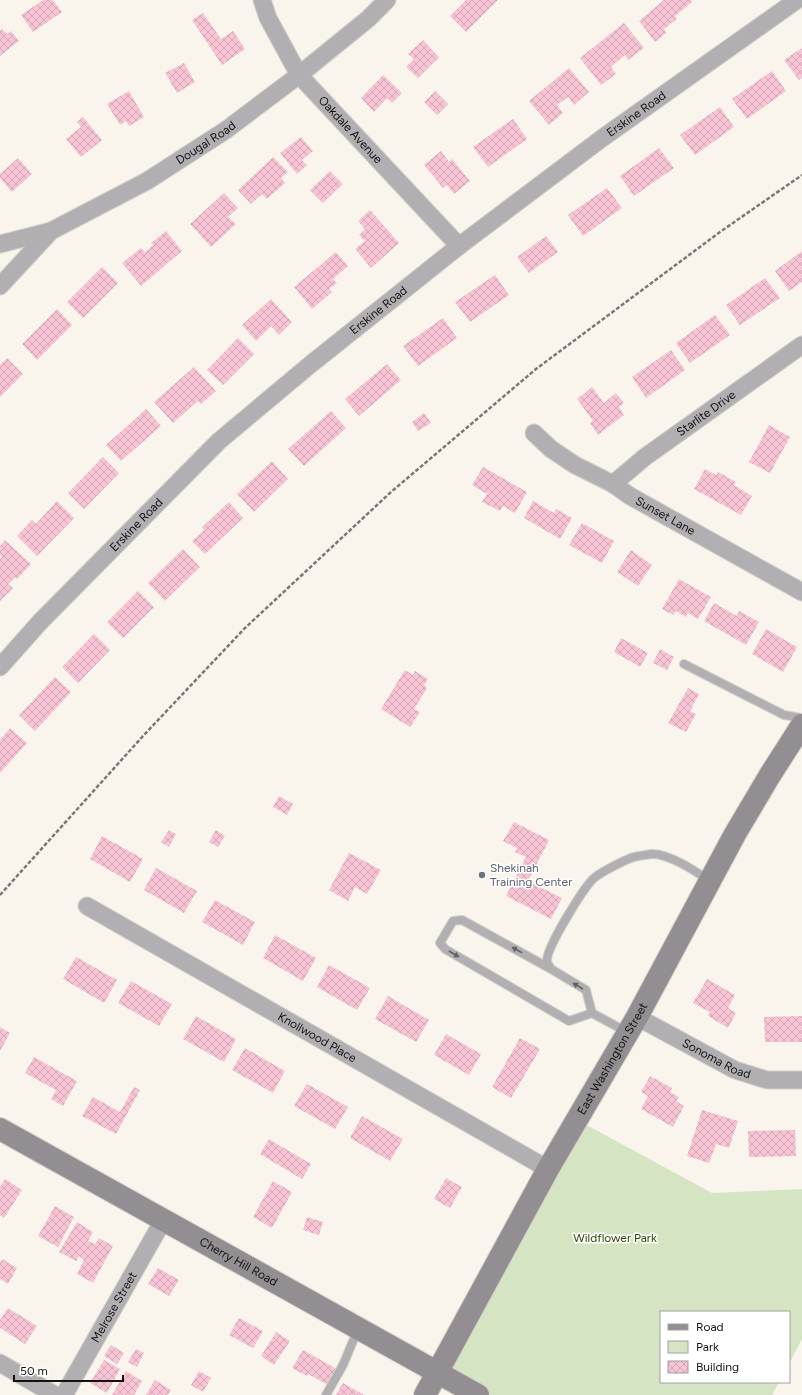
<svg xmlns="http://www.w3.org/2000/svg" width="802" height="1395" font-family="Figtree,sans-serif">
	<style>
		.green { fill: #d5e5c3 }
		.building { fill: url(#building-cross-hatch) }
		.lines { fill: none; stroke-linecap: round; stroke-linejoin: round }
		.lane-casing { stroke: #d4d1c9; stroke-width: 10 }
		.street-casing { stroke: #d4d1c9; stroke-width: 19 }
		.secondary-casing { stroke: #d4d1c9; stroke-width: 24 }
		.path { stroke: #7b7873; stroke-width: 2.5; stroke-dasharray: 4 2; stroke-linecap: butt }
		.lane { stroke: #b2afb3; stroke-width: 8 }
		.street { stroke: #b2afb3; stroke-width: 17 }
		.secondary { stroke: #928e92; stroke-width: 22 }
		.oneway { fill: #626061 }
		.worship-dot { fill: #6b7280; stroke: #fff; stroke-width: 1.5 }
		.labels { text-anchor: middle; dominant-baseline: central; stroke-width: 3; stroke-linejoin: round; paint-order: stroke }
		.street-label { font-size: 12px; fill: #13120f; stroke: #fff }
		.worship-label { font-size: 12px; fill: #5b616d; stroke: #fff; text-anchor: start }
		.park-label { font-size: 12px; fill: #2b4200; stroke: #fff }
	</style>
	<defs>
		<pattern id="building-cross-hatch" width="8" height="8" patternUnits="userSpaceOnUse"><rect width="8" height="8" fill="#f7c4d6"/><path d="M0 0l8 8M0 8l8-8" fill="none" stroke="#d3a7b6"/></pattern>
	</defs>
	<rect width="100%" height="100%" fill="#f9f5ec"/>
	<path class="green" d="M581,1122L712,1193L802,1189V1339L789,1364V1312H661V1382H779L772,1395H487L443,1370Z"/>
	<path class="building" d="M43,0H53L62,12L33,32L21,15Z
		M466,0H498L466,32L450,16Z
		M664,0H691L692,2L675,16L677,19L664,29L666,33L655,42L639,21Z
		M203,13L221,39L233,31L245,49L222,65L192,20Z
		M624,23L644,48L628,60L625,55L611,67L616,74L601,85L580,58Z
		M2,29L7,34L11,31L19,41L0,56V31Z
		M423,40L439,57L418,78L406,67L414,59L408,54Z
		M802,48V78L799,80L784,60Z
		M184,63L195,82L177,93L165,73Z
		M569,68L589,92L574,105L568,97L557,105L563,113L549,125L529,101Z
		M772,71L786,91L747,119L732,99Z
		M383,75L402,93L392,103L387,98L374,112L361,98Z
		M129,91L144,117L129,126L126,121L120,125L107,104Z
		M435,91L448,104L437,115L424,102Z
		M720,107L734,127L695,155L680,135Z
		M83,117L102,140L81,157L66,139L81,127L77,122Z
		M513,119L527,139L488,167L473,147Z
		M301,137L313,151L302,160L307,165L297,174L280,153Z
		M659,148L674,168L634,196L620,176Z
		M441,151L449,162L452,159L470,181L454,194L447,185L443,188L424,165Z
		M273,157L288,172L281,178L285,183L267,199L262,194L251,204L238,190Z
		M18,158L32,174L12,192L0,178V174Z
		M330,171L343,184L323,203L310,190Z
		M607,188L622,208L583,236L568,215Z
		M224,193L238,208L228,217L236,224L211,247L190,224Z
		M370,210L399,243L371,268L355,249L365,241L359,235L365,229L358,221Z
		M166,231L182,251L141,286L122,263L141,248L145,252L153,245L151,243Z
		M546,236L558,252L529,273L517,257Z
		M802,251V282L789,291L775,271Z
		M336,252L348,266L333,279L337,283L329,289L332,292L312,309L294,287Z
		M102,267L118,283L83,318L67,302Z
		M495,275L509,295L470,322L455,302Z
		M765,278L780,298L740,325L726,305Z
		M271,299L292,322L279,335L271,326L256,341L242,325Z
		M57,309L72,325L37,360L22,344Z
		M715,315L730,335L690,363L676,343Z
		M443,318L457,338L418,366L403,346Z
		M238,338L254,354L223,385L207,370Z
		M671,350L685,370L646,398L632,377Z
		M7,358L23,374L0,397V365Z
		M387,364L401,380L359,416L345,399Z
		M194,367L216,391L201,404L198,401L173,423L154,402Z
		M592,387L604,403L616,393L624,403L619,407L624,415L598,435L590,423L593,421L577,399Z
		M146,409L161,426L121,461L106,445Z
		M331,411L346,428L304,466L288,449Z
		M424,413L431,423L418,431L412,422Z
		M769,425L790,437L770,473L749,462Z
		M103,457L119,473L84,509L68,493Z
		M272,461L288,479L254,512L237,494Z
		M483,467L527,492L515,513L503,506L500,511L482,502L487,494L472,485Z
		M705,469L716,475L718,472L736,482L734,485L752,496L741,515L694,489Z
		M57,501L74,518L37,556L17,536L32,520L36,524Z
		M533,501L554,513L556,509L572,518L560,539L524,518Z
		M229,502L243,518L205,554L192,541L204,530L202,527Z
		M582,523L614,541L602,563L569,545Z
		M5,540L31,564L17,579L15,577L8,584L13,588L0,601V559L2,557L0,555V546Z
		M183,549L200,567L165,601L148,583Z
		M631,550L652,565L638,586L617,572Z
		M679,579L711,597L698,619L688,613L686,617L676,611L673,615L662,609Z
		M138,591L154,607L123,638L107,622Z
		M714,603L737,616L739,611L759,622L746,645L704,621Z
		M766,629L797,647L783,672L752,654Z
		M94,634L110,650L78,683L62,667Z
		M621,638L648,653L640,667L614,652Z
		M660,649L674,657L667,670L653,663Z
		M405,670L413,675L415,671L428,679L424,685L427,688L414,709L420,712L410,727L381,709Z
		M55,677L71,692L35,731L19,715Z
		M688,688L699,694L690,711L696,714L686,732L668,723Z
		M10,728L27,743L0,773V740Z
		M279,796L293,804L287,815L273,807Z
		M514,822L549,840L528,881L562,898L551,919L506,896L526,857L515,852L517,848L503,841Z
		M169,830L176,834L169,847L161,842Z
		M216,830L225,836L218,847L209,842Z
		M102,836L143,859L130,882L90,859Z
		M349,853L381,870L367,894L355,887L348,901L329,890Z
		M156,868L197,891L184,913L144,890Z
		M215,900L255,922L243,945L202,922Z
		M275,935L316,958L303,981L263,958Z
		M76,957L117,980L104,1003L63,979Z
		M329,965L370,988L357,1010L317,987Z
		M707,979L735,995L728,1008L736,1013L728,1028L708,1016L710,1012L693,1003Z
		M131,981L172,1004L159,1026L118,1003Z
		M388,996L429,1020L416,1042L375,1019Z
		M196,1016L236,1039L224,1062L183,1039Z
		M802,1016V1042H765L764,1017Z
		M0,1027L10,1033L0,1051Z
		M446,1034L481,1054L469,1075L434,1055Z
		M520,1038L540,1049L511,1098L492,1087Z
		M245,1048L285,1071L273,1093L232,1070Z
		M34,1057L77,1081L63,1106L51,1099L56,1090L25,1073Z
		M650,1076L672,1088L670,1092L679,1097L676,1101L684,1106L673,1127L641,1109L648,1096L641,1092Z
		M307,1084L348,1107L335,1129L294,1106Z
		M134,1087L140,1090L116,1134L82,1116L93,1097L120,1112Z
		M702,1110L738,1121L729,1148L716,1144L709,1163L687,1156Z
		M362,1116L403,1139L390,1161L350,1138Z
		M795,1130L796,1156L749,1157L748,1131Z
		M269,1139L311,1164L302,1179L260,1154Z
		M446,1178L462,1187L450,1208L434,1199Z
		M5,1179L22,1190L4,1218L0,1215V1187Z
		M273,1181L292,1192L272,1228L253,1217Z
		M55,1206L74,1217L58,1247L38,1236Z
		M307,1217L323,1222L319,1235L303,1230Z
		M77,1222L93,1232L88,1241L95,1244L99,1238L113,1246L93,1283L77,1274L84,1260L79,1256L76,1261L59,1252Z
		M2,1259L17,1268L8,1284L0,1279V1263Z
		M158,1268L179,1280L169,1296L148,1284Z
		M8,1308L37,1326L25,1344L0,1328V1320Z
		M239,1318L263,1331L253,1348L229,1335Z
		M276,1332L290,1341L274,1365L261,1356Z
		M111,1345L124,1353L117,1364L104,1356Z
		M136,1349L144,1353L137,1367L128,1362Z
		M303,1350L337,1369L328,1385L308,1374L307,1376L292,1368Z
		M104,1360L120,1369L107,1393L90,1383Z
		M126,1371L142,1381L134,1395H112Z
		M199,1371L211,1378L203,1392L191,1385Z
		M155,1380L171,1390L168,1395H146Z
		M343,1383L364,1395H336Z"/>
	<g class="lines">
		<g class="lane-casing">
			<path id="lane" d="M684,664L784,715L802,718
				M551,969C550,967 547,963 547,961C546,948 583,889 593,879C599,873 623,861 631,858C636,856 646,855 652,854C670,854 695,871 710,881
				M592,1013L569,1021L445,949L440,943L453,921L462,920L551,969L586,990L592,1013L627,1032
				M326,1395L343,1365L358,1329"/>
		</g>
		<g class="street-casing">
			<g id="street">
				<path id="s1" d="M262,0L268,18L299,75L459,246"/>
				<path id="s2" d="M0,244L51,231L147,181L226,130L299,75L368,19L387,0"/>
				<path d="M0,286L51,231"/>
				<path id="s3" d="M534,433L551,449L575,465L613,484L630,496L802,592"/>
				<path id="s4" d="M613,484L645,457L802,345"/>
				<path id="s5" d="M0,667L40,622L219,441L311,364L459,246L601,139L797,0"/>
				<path id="s6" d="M87,906L548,1169"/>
				<path id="s7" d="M637,1017L735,1070L767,1080H802"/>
				<path d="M0,1363L55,1395"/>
				<path id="s8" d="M64,1395L164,1219"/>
			</g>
		</g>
		<g class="secondary-casing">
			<g id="secondary">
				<path id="s9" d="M0,1129L478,1395"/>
				<path id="s10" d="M425,1395L548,1169L637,1017L735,834L770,775L802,725"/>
			</g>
		</g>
		<path class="path" d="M0,895L143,736L245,628L391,492L536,369L720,232L802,175"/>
		<use href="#lane" class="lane"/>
		<use href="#street" class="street"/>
		<use href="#secondary" class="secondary"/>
	</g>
	<defs><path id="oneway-solid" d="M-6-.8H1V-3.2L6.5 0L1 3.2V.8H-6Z"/></defs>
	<g class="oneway">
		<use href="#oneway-solid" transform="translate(517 950) rotate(-151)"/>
		<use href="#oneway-solid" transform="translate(454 954) rotate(30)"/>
		<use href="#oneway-solid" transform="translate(578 986) rotate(-149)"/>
	</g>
	<circle class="worship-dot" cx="482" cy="875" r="4"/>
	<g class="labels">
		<g class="street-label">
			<text stroke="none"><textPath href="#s5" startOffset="845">Erskine Road</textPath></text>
			<text stroke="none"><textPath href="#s1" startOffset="159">Oakdale Avenue</textPath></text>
			<text stroke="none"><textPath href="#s2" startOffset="231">Dougal Road</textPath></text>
			<text stroke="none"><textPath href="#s5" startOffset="521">Erskine Road</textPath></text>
			<text stroke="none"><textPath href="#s4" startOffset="117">Starlite Drive</textPath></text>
			<text stroke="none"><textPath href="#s3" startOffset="156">Sunset Lane</textPath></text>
			<text stroke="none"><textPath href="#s5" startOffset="197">Erskine Road</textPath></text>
			<text stroke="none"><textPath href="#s6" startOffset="265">Knollwood Place</textPath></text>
			<text stroke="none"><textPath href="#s7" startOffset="90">Sonoma Road</textPath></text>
			<text stroke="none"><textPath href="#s10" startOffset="385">East Washington Street</textPath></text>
			<text stroke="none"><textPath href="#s9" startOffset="273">Cherry Hill Road</textPath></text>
			<text stroke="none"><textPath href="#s8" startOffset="101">Melrose Street</textPath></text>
		</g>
		<g class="worship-label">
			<text x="490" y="868">Shekinah<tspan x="490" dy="14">Training Center</tspan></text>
		</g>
		<g class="park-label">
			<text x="615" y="1238">Wildflower Park</text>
		</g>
	</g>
	<rect x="660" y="1311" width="130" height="72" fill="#ffffff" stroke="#a1a09f"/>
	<rect x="668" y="1324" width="20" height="6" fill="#928e92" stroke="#a1a09f"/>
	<text x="696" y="1331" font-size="12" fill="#13120f">Road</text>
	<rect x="668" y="1341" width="20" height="12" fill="#d5e5c3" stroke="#a1a09f"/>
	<text x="696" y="1351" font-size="12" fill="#13120f">Park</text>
	<rect x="668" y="1361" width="20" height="12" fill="url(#building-cross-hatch)" stroke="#a1a09f"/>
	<text x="696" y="1371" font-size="12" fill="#13120f">Building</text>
	<path d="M14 1375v6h109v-6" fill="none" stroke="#13120f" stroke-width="2"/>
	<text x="20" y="1375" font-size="12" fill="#13120f" stroke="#ffffff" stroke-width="3" paint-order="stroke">50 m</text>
</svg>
